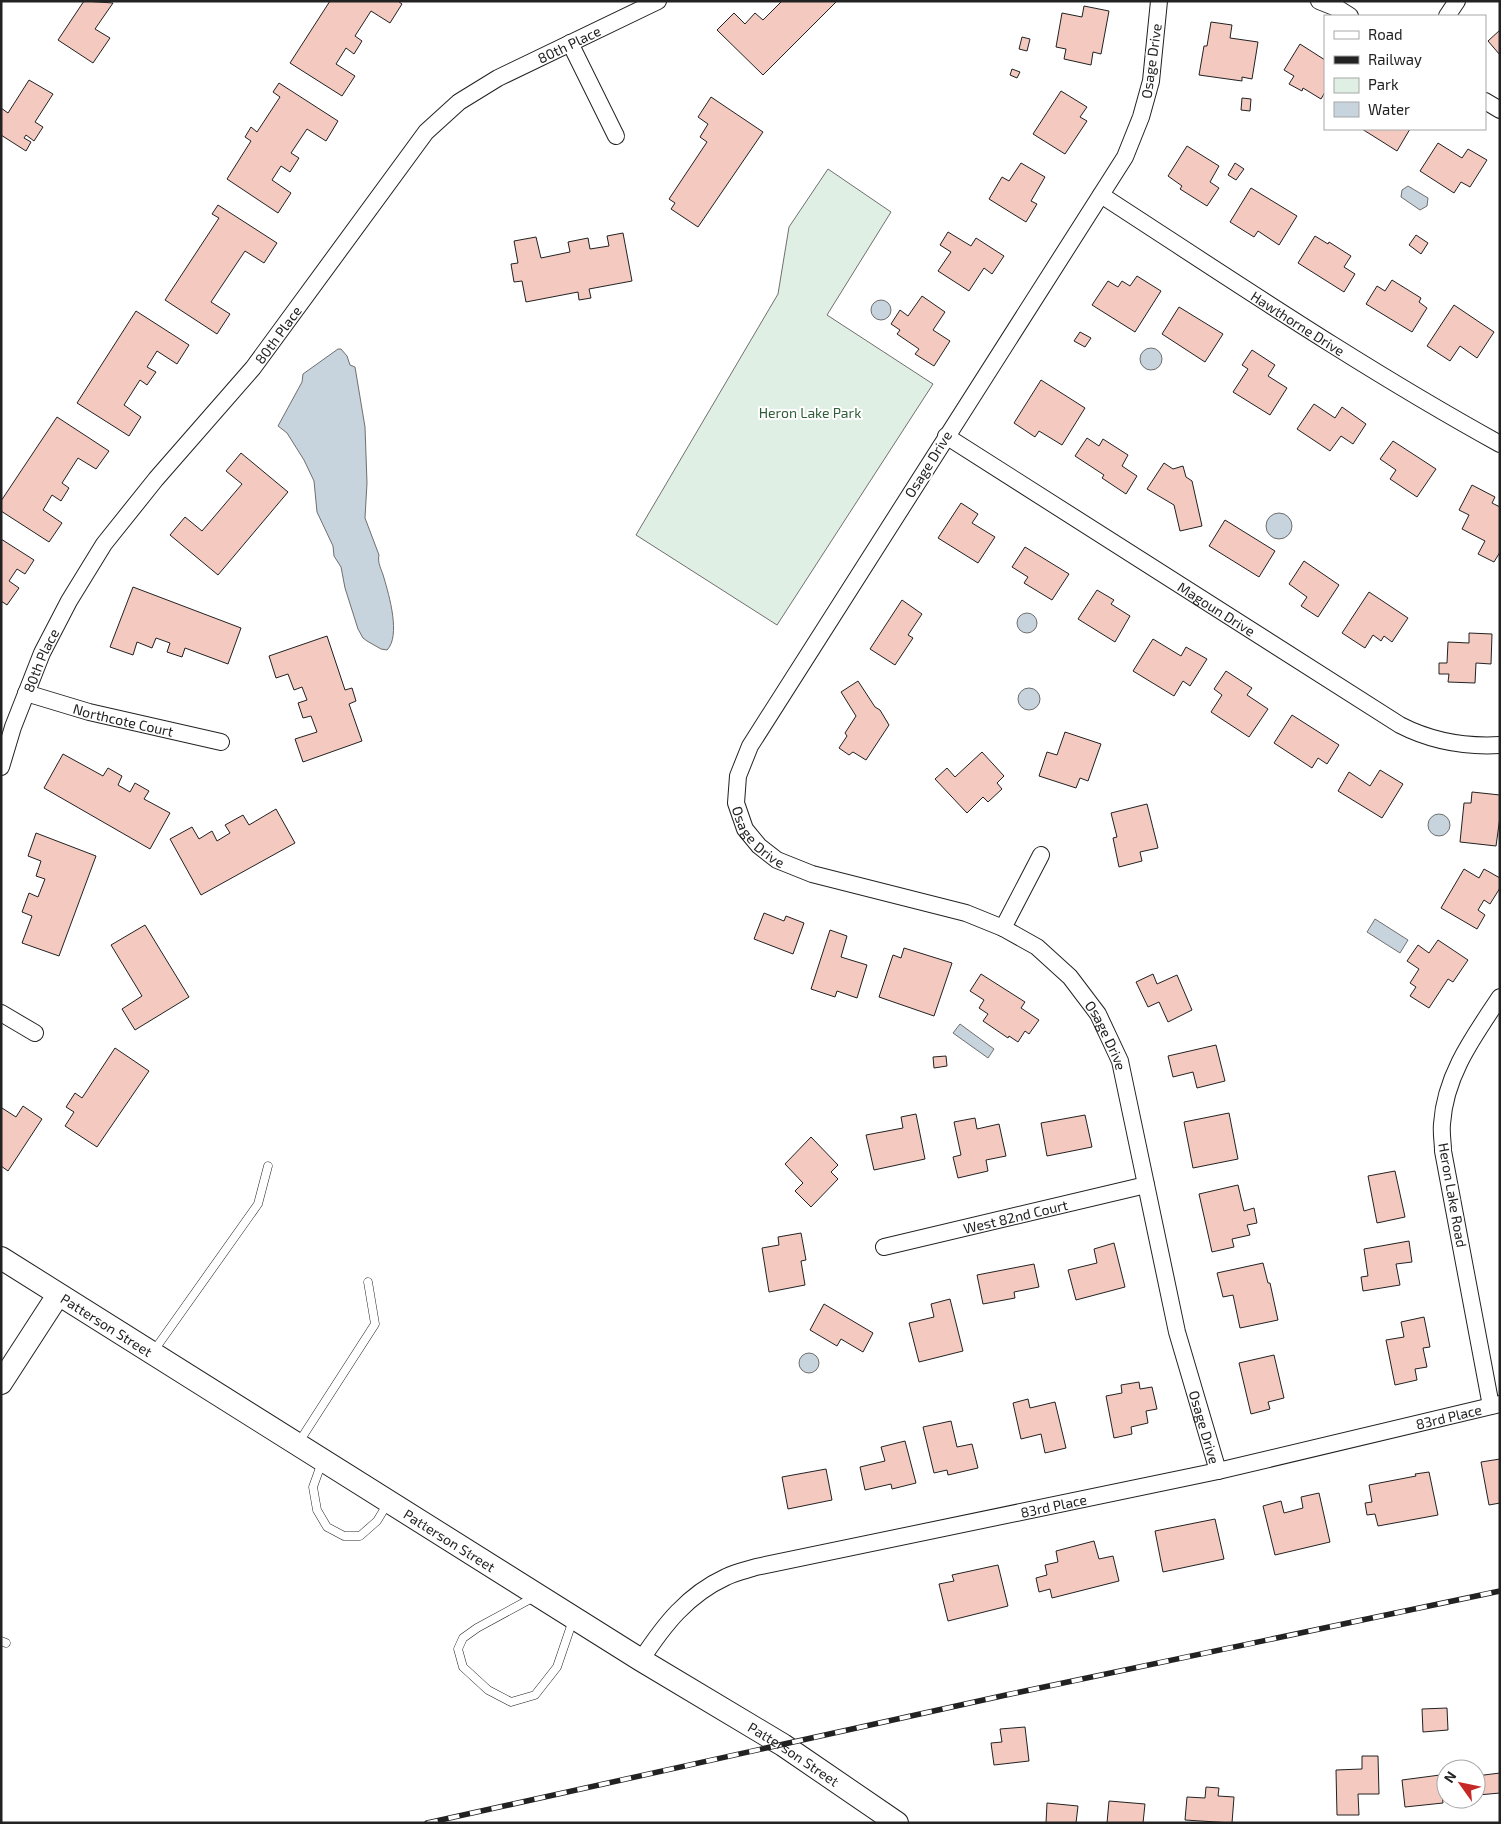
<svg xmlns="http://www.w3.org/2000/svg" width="1501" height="1824" font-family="'Exo 2',sans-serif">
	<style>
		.green { fill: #e0efe3; stroke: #6f6f6f }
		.water { fill: #c7d3dd; stroke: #6f6f6f }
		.building { fill: #f3c9c0; stroke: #222 }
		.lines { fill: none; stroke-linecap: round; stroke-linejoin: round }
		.lane-casing { stroke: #222; stroke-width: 9 }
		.street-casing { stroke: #222; stroke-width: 18 }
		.secondary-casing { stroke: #222; stroke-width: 24 }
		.lane { stroke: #fff; stroke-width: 8 }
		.street { stroke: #fff; stroke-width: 16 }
		.secondary { stroke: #fff; stroke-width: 22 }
		.rail-casing { stroke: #222; stroke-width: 5.5 }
		.rail { stroke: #fff; stroke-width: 4; stroke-dasharray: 11; stroke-linecap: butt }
		.labels { text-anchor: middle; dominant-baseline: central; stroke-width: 4; stroke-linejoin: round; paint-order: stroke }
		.street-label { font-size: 14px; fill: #222; stroke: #fff }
		.park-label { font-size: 14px; fill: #2f5e38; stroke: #fff }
	</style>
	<rect width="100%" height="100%" fill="#fff"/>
	<path class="green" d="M828,169L891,212L827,315L933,384L777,625L636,535L778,294L789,227Z"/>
	<path class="water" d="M1408,186L1428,198L1427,206L1420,210L1401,197L1402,190Z
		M871 310a10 10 0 1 1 20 0a10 10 0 1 1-20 0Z
		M1140 359a11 11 0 1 1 22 0a11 11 0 1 1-22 0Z
		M338,349H341L347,356L350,365L355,367L365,427L367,483L365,518L379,555C377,563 382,570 384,578C389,595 401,636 387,650L381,649L367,641L363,638L358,629L345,588L341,567L334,556L333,546L317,512L314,481L304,460L287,433L278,426L302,382L303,374Z
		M1266 526a13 13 0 1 1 26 0a13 13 0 1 1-26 0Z
		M1017 623a10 10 0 1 1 20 0a10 10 0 1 1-20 0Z
		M1018 699a11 11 0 1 1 22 0a11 11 0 1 1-22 0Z
		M1428 825a11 11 0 1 1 22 0a11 11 0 1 1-22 0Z
		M1375,919L1408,940L1400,953L1367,932Z
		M960,1024L994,1049L988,1058L953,1033Z
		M799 1363a10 10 0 1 1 20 0a10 10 0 1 1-20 0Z"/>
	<path class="building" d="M84,1L113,3L95,29L110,38L93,63L58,40Z
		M330,1H398L402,4L390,23L371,11L355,36L362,41L354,54L346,48L336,64L355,76L342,96L290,63Z
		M782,1H837L763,75L717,30L734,13L745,24L755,13L763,20Z
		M1084,6L1109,11L1101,54L1093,52L1091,65L1064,59L1066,49L1056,47L1062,13L1082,17Z
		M1211,22L1232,25L1230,38L1258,42L1252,79L1242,77V81L1199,75L1204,46H1207Z
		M1500,30V55L1488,41Z
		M1022,37L1030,39L1027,51L1019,49Z
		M1300,44L1325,60V92L1321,99L1303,88L1302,91L1289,84L1294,76L1284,70Z
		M1012,69L1020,72L1017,78L1010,75Z
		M29,80L53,94L35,122L43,127L34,141L26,135L24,138L31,142L26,151L1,135V108L8,113Z
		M279,83L338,121L326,141L307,129L291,153L299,158L290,172L281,166L272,180L291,193L278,213L227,179L251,141L245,137L251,127L257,132L280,97L273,92Z
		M1061,91L1087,107L1080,117L1087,121L1065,154L1033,134Z
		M711,97L763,132L698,227L671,209L675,203L669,199L707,142L700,137L708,124L698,117Z
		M1242,98L1251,99L1250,111L1241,110Z
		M1362,129H1410L1397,151Z
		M1438,143L1462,158L1468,149L1487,160L1470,187L1461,182L1454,193L1420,171Z
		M1187,146L1219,166L1210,182L1219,188L1207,206L1180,189L1182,186L1168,176Z
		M1021,163L1045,177L1031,201L1037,204L1026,222L989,199L1002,177L1009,181Z
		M1235,163L1244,169L1236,180L1228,175Z
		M1251,188L1297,216L1279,245L1258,231L1254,237L1230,222Z
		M218,205L277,243L264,263L245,251L211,302L230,314L217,334L165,300L219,218L212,214Z
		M948,232L971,246L976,238L1004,256L992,274L984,268L969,291L938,271L951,252L940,245Z
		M623,233L632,281L589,289L591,298L579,300L578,292L526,302L522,281L514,282L511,264L518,263L514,241L536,237L541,258L570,252L568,242L588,238L590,249L609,246L607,236Z
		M1416,235L1428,243L1421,254L1409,245Z
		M1315,236L1328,244L1329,242L1351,256L1344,267L1355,274L1344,292L1298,263Z
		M1137,276L1161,291L1135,332L1092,305L1108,281L1118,287L1122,281L1130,286Z
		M1392,280L1421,298L1419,302L1427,308L1412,332L1366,304L1377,286L1385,291Z
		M922,296L945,312L933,330L950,341L934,366L915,354L919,349L897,334L900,330L891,324L900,310L908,316Z
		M1454,305L1494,332L1477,358L1460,346L1450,361L1427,346Z
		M1179,307L1223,334L1205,362L1162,334Z
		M136,311L189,345L177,364L157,351L147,367L156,372L147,385L140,380L124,405L141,417L129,436L77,403Z
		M1080,332L1091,338L1085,347L1074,341Z
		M1252,350L1275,365L1268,376L1287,388L1270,415L1233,392L1248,369L1242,365Z
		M1041,380L1085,408L1062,445L1039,431L1035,437L1014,423Z
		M1314,404L1335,418L1342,407L1366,424L1353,444L1341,436L1330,451L1297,429Z
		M57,417L109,451L96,469L78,458L62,483L69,488L61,501L52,495L43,510L62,523L49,542L1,511V501Z
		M1087,438L1099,446L1103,439L1128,455L1122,466L1137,476L1126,494L1102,478L1104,475L1075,456Z
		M1393,441L1436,469L1417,497L1390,479L1396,470L1380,459Z
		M241,453L288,492L218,575L170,535L185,517L202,531L242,484L226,471Z
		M1164,463L1173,469L1183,466L1186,477L1192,481L1202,526L1180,531L1174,505L1147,489Z
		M1472,485L1495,497L1492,503L1500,507V552L1494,562L1478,554L1485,541L1462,529L1469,515L1459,510Z
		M961,503L978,514L972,523L995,537L978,563L938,538Z
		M1225,520L1275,551L1259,577L1209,546Z
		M1,539L34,560L25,574L17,569L9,581L19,588L7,605L1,601Z
		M1025,547L1069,574L1052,600L1024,583L1028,577L1012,567Z
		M1304,561L1339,585L1318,617L1301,606L1307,597L1289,584Z
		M133,587L241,628L228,664L185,648L182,657L167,652L170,643L156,638L152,648L137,642L133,655L110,647Z
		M1097,590L1114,600L1111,604L1130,616L1115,642L1078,619Z
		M1369,592L1408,618L1392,642L1384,636L1381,641L1373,635L1365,648L1342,633Z
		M902,600L922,614L908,635L913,638L895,665L870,649Z
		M1469,633L1492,634L1491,664L1476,663L1475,683L1448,682L1449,674H1439V663H1447L1448,642L1469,643Z
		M327,636L345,690L352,688L356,701L349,704L362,741L303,762L295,739L317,732L311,716L303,718L298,703L307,700L302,687L294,690L288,674L276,678L269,656Z
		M1153,639L1181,656L1186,647L1207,659L1190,686L1183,681L1174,696L1133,671Z
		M1226,671L1252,688L1247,695L1268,709L1249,737L1211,712L1222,695L1214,689Z
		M858,681L875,707L880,710L889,725L866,760L853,752L849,755L839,748L847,736L845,733L856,716L841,692Z
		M1292,715L1339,745L1327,764L1318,758L1312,768L1274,743Z
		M1065,732L1101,744L1088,781L1080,778L1076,788L1039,776L1047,752L1057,755Z
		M982,752L1004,776L997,783L1002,789L988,802L983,797L967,813L935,779L947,768L955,777Z
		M63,754L103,776L108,768L122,776L118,785L130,792L135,783L149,791L144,799L170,813L150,849L44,788Z
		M1380,770L1403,784L1382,818L1338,791L1349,772L1370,786Z
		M1472,792L1500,795V817L1496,846L1460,842L1464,803H1471Z
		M1147,804L1158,848L1140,852L1142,861L1119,867L1113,838L1117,837L1111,813Z
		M276,809L295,843L201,895L170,839L192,827L199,839L212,831L217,841L230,833L225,825L243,815L249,825Z
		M36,833L96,856L59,956L22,943L32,916L22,912L29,893L38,897L45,879L36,876L41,861L28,856Z
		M1464,869L1479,878L1484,869L1500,878V888L1490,904L1484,900L1478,910L1485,915L1477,929L1441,908Z
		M764,913L784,921L786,916L804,923L793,954L754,939Z
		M145,925L189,997L135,1030L122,1009L142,996L111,945Z
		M830,930L847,936L841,957L867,965L857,998L837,991L835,997L811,989Z
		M1438,940L1468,960L1453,982L1448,979L1429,1008L1410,996L1416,987L1410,983L1419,969L1407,961L1418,945L1429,953Z
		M904,948L952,963L934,1016L879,997L893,955L901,958Z
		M981,974L1025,1002L1021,1008L1039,1020L1029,1034L1025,1031L1018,1042L1009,1036L1008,1038L983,1021L988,1014L979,1008L984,1000L970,991Z
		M1153,974L1157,984L1177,975L1192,1010L1168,1022L1159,1002L1148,1007L1136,982Z
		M1216,1045L1225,1081L1197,1088L1193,1072L1173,1077L1168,1056Z
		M115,1048L149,1071L97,1147L65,1126L74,1112L66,1107L75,1093L82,1098Z
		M946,1056L947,1066L934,1068L933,1057Z
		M23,1106L42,1119L8,1171L1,1166V1109L2,1108L16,1117Z
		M1229,1113L1238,1159L1193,1168L1184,1122Z
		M916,1114L925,1159L874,1170L866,1135L903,1128L901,1117Z
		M1085,1115L1092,1147L1047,1156L1041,1123Z
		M975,1118L977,1129L999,1124L1006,1156L986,1160L988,1171L958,1178L953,1157L961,1155L954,1122Z
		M811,1137L838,1165L831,1172L838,1179L811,1207L795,1191L803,1183L785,1164Z
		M1395,1171L1405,1217L1377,1223L1368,1176Z
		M1238,1185L1244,1211L1254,1208L1257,1223L1247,1225L1250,1235L1232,1239L1234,1247L1212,1252L1199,1194Z
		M801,1233L806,1260L801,1261L805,1285L769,1292L762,1248L779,1245L778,1237Z
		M1409,1241L1412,1262L1396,1264L1400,1285L1363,1291L1361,1277L1368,1276L1364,1249Z
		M1114,1243L1125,1287L1076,1300L1068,1270L1097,1263L1094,1249Z
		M1263,1263L1268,1283H1270L1278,1320L1240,1328L1233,1295L1223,1297L1217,1273Z
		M1034,1264L1039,1287L1014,1292L1015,1298L983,1304L977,1275Z
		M950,1299L963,1351L919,1362L909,1323L934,1317L931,1304Z
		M824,1304L873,1333L863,1352L841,1339L837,1346L810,1330Z
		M1424,1317L1430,1347L1423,1348L1427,1367L1415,1369L1417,1380L1395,1385L1386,1340L1404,1337L1401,1322Z
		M1274,1355L1284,1398L1268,1402L1270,1409L1251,1414L1239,1363Z
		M1139,1382L1140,1389L1152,1387L1157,1409L1146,1411L1148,1423L1131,1427L1132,1434L1114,1438L1106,1396L1122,1393L1121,1385Z
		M1028,1399L1030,1408L1055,1402L1066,1448L1045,1453L1041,1434L1021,1439L1013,1403Z
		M951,1421L957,1447L972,1444L978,1468L948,1475L947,1470L934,1473L923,1427Z
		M905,1441L916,1483L892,1489L891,1484L865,1490L860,1467L885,1461L881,1447Z
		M1500,1459V1503L1489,1505L1481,1462Z
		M826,1469L832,1500L788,1509L782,1477Z
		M1429,1472L1438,1515L1378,1526L1375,1514L1367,1515L1365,1503L1372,1502L1369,1485L1416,1476L1415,1474Z
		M1319,1493L1330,1542L1275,1555L1263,1506L1281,1501L1284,1513L1303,1508L1301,1497Z
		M1215,1519L1224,1559L1163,1572L1155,1531Z
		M1094,1541L1099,1559L1113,1556L1119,1581L1052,1598L1050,1589L1039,1592L1036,1578L1047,1575L1045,1565L1058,1562L1056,1551Z
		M998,1565L1008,1606L948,1621L939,1584L954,1581L952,1575Z
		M1447,1708L1448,1730L1423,1732L1422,1709Z
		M1025,1727L1029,1761L994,1765L991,1743L1002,1742L1000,1729Z
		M1362,1756H1378L1379,1794H1358L1359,1815H1337L1336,1770L1362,1769Z
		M1500,1773V1793L1478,1795L1476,1776Z
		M1440,1775L1443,1803L1405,1807L1402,1780Z
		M1206,1787L1219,1788L1218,1796L1234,1797L1232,1823L1185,1820L1187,1797L1205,1798Z
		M1109,1801L1145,1804L1143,1823H1107Z
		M1047,1803L1078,1806L1076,1823H1046Z"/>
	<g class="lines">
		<g class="lane-casing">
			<path id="lane" d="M153,1352L258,1204L268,1166
				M299,1442L375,1324L368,1282
				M322,1462L313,1487L317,1510L327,1527L344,1536H360L377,1521L388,1503
				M534,1597L477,1628L463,1638L458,1649L463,1667L488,1690L511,1702L535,1695L557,1667L573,1620
				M1,1641L6,1643"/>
		</g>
		<g class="street-casing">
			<g id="street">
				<path id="s1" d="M1159,1L1151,81L1141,117L1125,157L750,746L738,776L736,803L745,829L759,846L777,860L812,874L966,913L1003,928L1037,947L1070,977L1098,1014L1120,1061L1177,1332L1218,1471"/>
				<path d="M1319,1L1339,9L1350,16"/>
				<path d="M1447,16L1457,1"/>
				<path d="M570,43L616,136"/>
				<path d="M1485,101L1500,110"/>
				<path id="s2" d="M1101,195C1232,280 1362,368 1500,444"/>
				<path id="s3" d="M946,436L1400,725C1431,741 1465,747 1500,745"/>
				<path id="s4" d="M26,693L89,712L221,742"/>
				<path id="s5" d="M1,767L13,727L42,653L69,601L104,544L156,479L253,368L426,132L459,102L498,78L658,1"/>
				<path d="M1003,928L1041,855"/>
				<path d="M1,1013L35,1033"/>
				<path id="s6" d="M884,1247L1146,1185"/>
				<path d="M1491,1406L1443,1151C1443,1142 1441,1133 1442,1124C1445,1075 1474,1036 1500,997"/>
				<path id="s7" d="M641,1660C664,1625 687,1595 726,1577C736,1572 747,1570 756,1567L1218,1471L1500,1404"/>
			</g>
		</g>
		<g class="secondary-casing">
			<g id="secondary">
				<path id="s8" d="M1,1258L641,1660L783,1745L897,1823"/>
				<path d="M1,1383L58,1295"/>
			</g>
		</g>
		<use href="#lane" class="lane"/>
		<use href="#street" class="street"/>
		<use href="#secondary" class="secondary"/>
		<g class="rail-casing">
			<path id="rail" d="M427,1823L1006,1695L1500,1591"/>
		</g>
		<use href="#rail" class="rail"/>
	</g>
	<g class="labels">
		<g class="street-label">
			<text stroke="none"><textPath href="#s5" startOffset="939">80th Place</textPath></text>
			<text transform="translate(1151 61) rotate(-82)">Osage Drive</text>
			<text stroke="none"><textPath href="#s2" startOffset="235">Hawthorne Drive</textPath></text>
			<text stroke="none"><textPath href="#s5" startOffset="519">80th Place</textPath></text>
			<text transform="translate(928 464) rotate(-58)">Osage Drive</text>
			<text stroke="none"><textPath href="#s3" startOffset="321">Magoun Drive</textPath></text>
			<text stroke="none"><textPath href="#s5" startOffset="114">80th Place</textPath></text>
			<text stroke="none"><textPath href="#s4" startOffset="101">Northcote Court</textPath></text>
			<text stroke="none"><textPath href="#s1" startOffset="960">Osage Drive</textPath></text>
			<text stroke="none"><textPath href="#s1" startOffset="1380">Osage Drive</textPath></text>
			<text transform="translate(1453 1195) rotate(80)">Heron Lake Road</text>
			<text stroke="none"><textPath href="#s6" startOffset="135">West 82nd Court</textPath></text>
			<text stroke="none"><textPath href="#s8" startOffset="125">Patterson Street</textPath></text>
			<text stroke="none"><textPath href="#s7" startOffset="861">83rd Place</textPath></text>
			<text stroke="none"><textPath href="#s1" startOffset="1785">Osage Drive</textPath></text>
			<text stroke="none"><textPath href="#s7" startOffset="456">83rd Place</textPath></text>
			<text stroke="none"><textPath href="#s8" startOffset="530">Patterson Street</textPath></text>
			<text stroke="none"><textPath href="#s8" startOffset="935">Patterson Street</textPath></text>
		</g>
		<g class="park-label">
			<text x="810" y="412">Heron Lake Park</text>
		</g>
	</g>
	<rect width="1501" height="1824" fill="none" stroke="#222222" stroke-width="5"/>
	<rect x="1324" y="15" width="162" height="115" fill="#ffffff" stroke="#a7a7a7"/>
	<rect x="1334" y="31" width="25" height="8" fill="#ffffff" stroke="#a7a7a7"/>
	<text x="1368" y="40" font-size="15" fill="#222222">Road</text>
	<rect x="1334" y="56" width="25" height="8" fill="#222222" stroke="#a7a7a7"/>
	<text x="1368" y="65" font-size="15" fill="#222222">Railway</text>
	<rect x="1334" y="78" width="25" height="15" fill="#e0efe3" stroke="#a7a7a7"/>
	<text x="1368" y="90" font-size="15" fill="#222222">Park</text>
	<rect x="1334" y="102" width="25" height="15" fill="#c7d3dd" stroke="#a7a7a7"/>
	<text x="1368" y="115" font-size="15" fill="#222222">Water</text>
	<g transform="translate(1461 1784) rotate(303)"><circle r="24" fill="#ffffff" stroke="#a7a7a7"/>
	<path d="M0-4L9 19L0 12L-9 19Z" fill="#c62828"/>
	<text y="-8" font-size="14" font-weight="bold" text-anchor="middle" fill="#222222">N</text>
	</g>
</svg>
